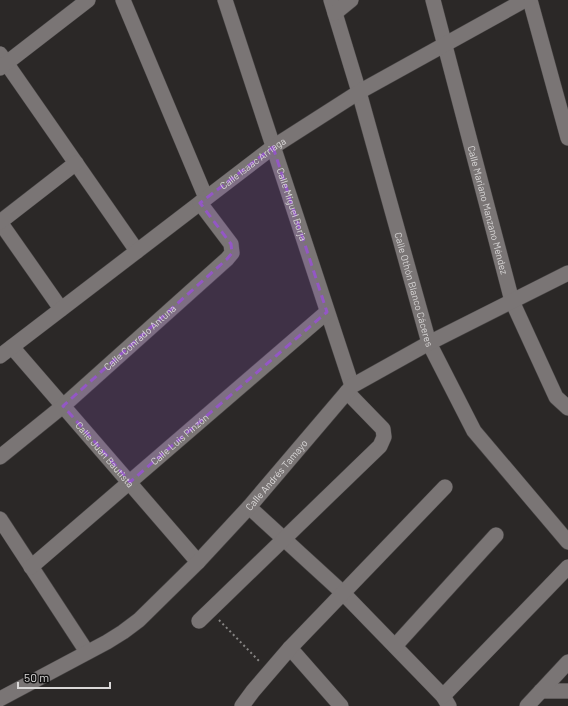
<svg xmlns="http://www.w3.org/2000/svg" width="568" height="706" font-family="Barlow,sans-serif">
	<style>
		.lines { fill: none; stroke-linecap: round; stroke-linejoin: round }
		.minor-casing { stroke: #474444; stroke-width: 16 }
		.path { stroke: #888685; stroke-width: 2; stroke-dasharray: 2 3; stroke-linecap: butt }
		.minor { stroke: #7a7575; stroke-width: 15 }
		.marked { fill: #9357c5; fill-opacity: 0.2; stroke: #9357c5; stroke-width: 3; stroke-dasharray: 8 5; stroke-linejoin: round }
		.labels { text-anchor: middle; dominant-baseline: central; stroke-width: 3; stroke-linejoin: round; paint-order: stroke }
		.street-label { font-size: 10px; fill: #dad8d8; stroke: #121111 }
	</style>
	<rect width="100%" height="100%" fill="#2b2827"/>
	<g class="lines">
		<g class="minor-casing">
			<g id="minor">
				<path d="M123,0L206,198"/>
				<path id="s1" d="M225,0L352,386"/>
				<path id="s2" d="M331,0L359,92L429,343L474,431L568,542"/>
				<path id="s3" d="M433,0L512,301L556,397L568,408"/>
				<path d="M530,0L568,138"/>
				<path d="M335,13L351,0"/>
				<path d="M0,54L137,251"/>
				<path d="M0,68L88,0"/>
				<path d="M0,222L61,309"/>
				<path d="M0,222L76,163"/>
				<path id="s4" d="M12,347L198,562"/>
				<path id="s5" d="M0,356L273,147L359,92L525,0"/>
				<path id="s6" d="M0,457L63,406L227,259L232,253L231,244L200,203"/>
				<path d="M249,507L343,593L443,696L449,706"/>
				<path d="M0,519L87,652"/>
				<path id="s7" d="M31,567L327,312"/>
				<path d="M199,621L380,446L384,437L383,429L347,392"/>
				<path d="M395,646L496,535"/>
				<path d="M290,648L341,706"/>
				<path d="M541,691H568"/>
				<path d="M443,696L568,567"/>
				<path id="s8" d="M0,699L107,642L123,632L139,620L198,562L249,507L352,386L429,343L568,273"/>
				<path d="M242,706L253,691L290,648L445,487"/>
				<path d="M527,706L568,662"/>
			</g>
		</g>
		<path class="path" d="M219,620L260,662"/>
		<use href="#minor" class="minor"/>
	</g>
	<path class="marked" d="M273,147L327,312L130,482L63,406L227,259L232,253L231,244L200,203Z"/>
	<g class="labels">
		<g class="street-label">
			<text stroke="none"><textPath href="#s5" startOffset="318">Calle Isaac Arriaga</textPath></text>
			<text stroke="none"><textPath href="#s1" startOffset="215">Calle Miguel Borja</textPath></text>
			<text stroke="none"><textPath href="#s3" startOffset="217">Calle Mariano Manzano Méndez</textPath></text>
			<text stroke="none"><textPath href="#s2" startOffset="301">Calle Othón Blanco Cáceres</textPath></text>
			<text stroke="none"><textPath href="#s6" startOffset="184">Calle Conrado Antuna</textPath></text>
			<text stroke="none"><textPath href="#s7" startOffset="196">Calle Luis Pinzón</textPath></text>
			<text stroke="none"><textPath href="#s4" startOffset="142">Calle Juan Bautista</textPath></text>
			<text stroke="none"><textPath href="#s8" startOffset="360">Calle Andrés Tamayo</textPath></text>
		</g>
	</g>
	<path d="M18 682v6h92v-6" fill="none" stroke="#dad8d8" stroke-width="2"/>
	<text x="24" y="682" font-size="12" fill="#dad8d8" stroke="#121111" stroke-width="3" paint-order="stroke">50 m</text>
</svg>
